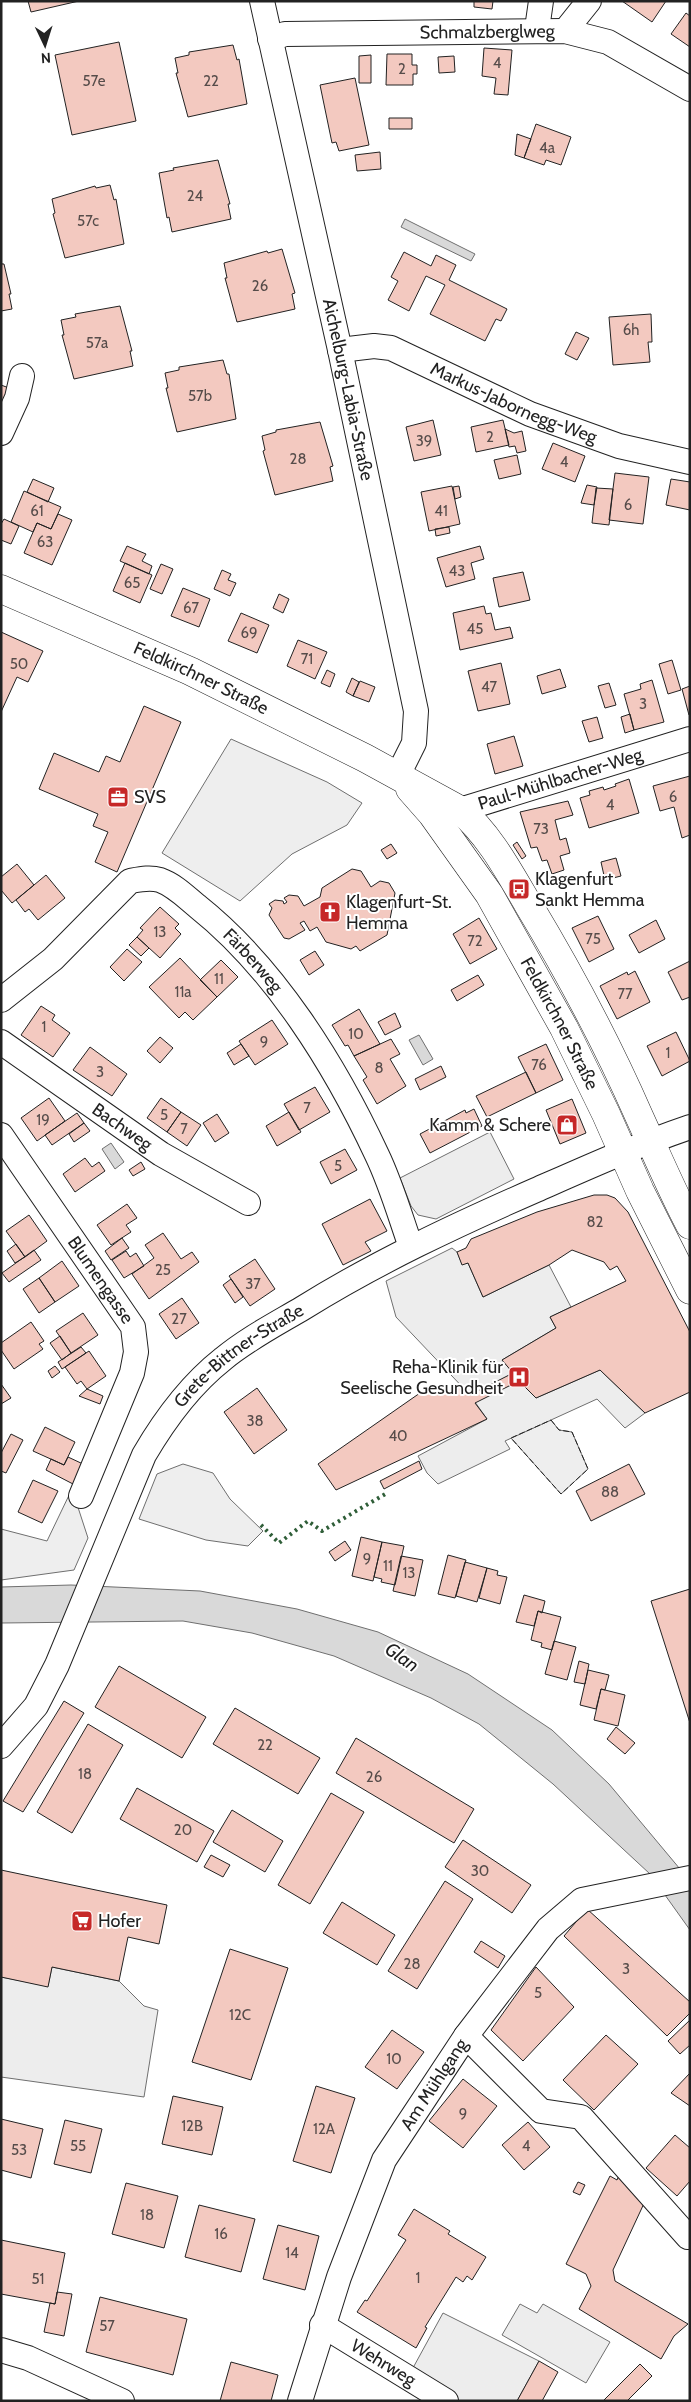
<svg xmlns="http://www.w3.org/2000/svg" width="691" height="2402" font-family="Cabin,sans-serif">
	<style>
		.green { fill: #eee; stroke: #6f6f6f }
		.parking { fill: #ededed; stroke: #6f6f6f }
		.water { fill: #d9d9d9; stroke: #6f6f6f }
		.building { fill: #f3c9c0; stroke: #222 }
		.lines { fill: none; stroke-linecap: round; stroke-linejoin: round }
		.minor-casing { stroke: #222; stroke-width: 26 }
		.major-casing { stroke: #222; stroke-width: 29 }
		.minor { stroke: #fff; stroke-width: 24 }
		.major { stroke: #fff; stroke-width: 28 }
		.hedge { stroke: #2f5e38; stroke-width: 4; stroke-dasharray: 2.5 4; stroke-linecap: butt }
		.fence { stroke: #222; stroke-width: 1; stroke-dasharray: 6 2.5; stroke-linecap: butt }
		.labels { text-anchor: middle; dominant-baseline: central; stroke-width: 4; stroke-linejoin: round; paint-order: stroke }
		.number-label { font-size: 15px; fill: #564c4a }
		.street-label { font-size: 18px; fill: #222; stroke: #fff }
		.poi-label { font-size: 18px; fill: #222; stroke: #fff; text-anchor: start }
		.water-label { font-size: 19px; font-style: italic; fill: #222; stroke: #fff }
	</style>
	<rect width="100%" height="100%" fill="#fff"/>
	<path class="green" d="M231,739L327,782L362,803L347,825L292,854L240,901L162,853Z
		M551,1420L559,1430L572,1432L588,1469L561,1494L511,1438Z
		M183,1464L213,1473L230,1499L263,1531L248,1546L206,1540L139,1519L157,1474Z
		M72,1489L88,1538L74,1570L1,1580V1529L47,1541Z"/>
	<path class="parking" d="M490,1132L514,1179L436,1219L418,1215L411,1206L400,1178Z
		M452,1248L457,1252L462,1264L468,1263L483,1297L549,1265L571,1307L550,1317L556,1328L502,1360L536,1398L600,1370L645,1413L625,1428L597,1399L505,1441L510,1449L438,1484L427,1473L418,1456L487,1419L470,1395L396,1317L386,1281Z
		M52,1967L119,1981L144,2006L158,2010L144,2097L1,2077V1977L48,1986Z
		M520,2304L537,2313L543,2304L610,2342L586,2383L502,2335Z
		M443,2313L539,2361L517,2401H445L408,2377Z"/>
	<path class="water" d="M405,219L475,254L471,261L401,227Z
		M419,1035L433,1059L423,1065L409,1040Z
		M111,1143L124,1162L115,1169L102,1149Z
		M71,1585L200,1591L297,1609L378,1632L468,1674L552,1730L609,1784L690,1881V1930L650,1874L553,1784L479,1724L431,1698L334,1656L252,1633L183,1621L1,1623V1587Z"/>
	<path class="building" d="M28,1H79L31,12Z
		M474,1H493L492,9L474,7Z
		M622,1H666L652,22Z
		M686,13L690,16V47L671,34Z
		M119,42L136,121L72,135L55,55Z
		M233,45L237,60L239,59L247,104L188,117L176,73H178L175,58L189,55V52Z
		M484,48L512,50L508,95L494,94L496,78L482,76Z
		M387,54H412V65H417V74H413V85H386Z
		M371,55V83H359V56Z
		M454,56L455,72L439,73L438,57Z
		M355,78L369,145L339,151L336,142L332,143L320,85Z
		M389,118H412V129H389Z
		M536,124L571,137L561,165L546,160L544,165L524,158Z
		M517,134L531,139L524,158L515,155Z
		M380,152L381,169L357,171L355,155Z
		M218,160L230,204H228L231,219L172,232L169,217L167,218L159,173L174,170L173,168Z
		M110,185L114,200L116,199L124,244L65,258L53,214L55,213L52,199L95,186L96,188Z
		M282,249L295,293L292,294L295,309L237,322L225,278H227L224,263L267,251L268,253Z
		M404,252L431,266L436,255L456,265L449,280L507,309L501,321L496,319L485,341L430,314L445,285L426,276L409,311L388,300L398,281L391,277Z
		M1,261L2,264H4L11,294H9L12,309L1,311Z
		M120,306L132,351H130L133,366L74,379L62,335H64L61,320L76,317L75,314Z
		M651,314L652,342H648L650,362L613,365L609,317Z
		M576,332L589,338L577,360L565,354Z
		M223,360L227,374H229L236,419L177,432L166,388H168L165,373L179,370V367Z
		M1,385L9,388L1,405Z
		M433,420L441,455L414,461L406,427Z
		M503,420L509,445L476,452L471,427Z
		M320,422L333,466L330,467L333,481L275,495L263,451L265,450L262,436L276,432V430Z
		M505,429L514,433L522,431L526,451L517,453L515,446L509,447Z
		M553,443L585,456L575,482L542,469Z
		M517,455L521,474L499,479L494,460Z
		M615,473L649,477L643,524L609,520Z
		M33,479L54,488L48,502L27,492Z
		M671,479L690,482V510L666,505Z
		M587,485L597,487L594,505L581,503Z
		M452,486L460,524L429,531L421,492Z
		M459,486L461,497L455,499L453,487Z
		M596,488L613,489L609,525L592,523Z
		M24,491L61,507L51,529L37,523L33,532L11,522Z
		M58,514L72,520L52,565L24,553L37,523L51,529Z
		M4,519L19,526L11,544L1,540V524Z
		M449,527L450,533L436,536L435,529Z
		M127,546L146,554L142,561L152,566L149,574L120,561Z
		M480,546L484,559L471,563L475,579L446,587L437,558Z
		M125,563L152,575L140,603L113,591Z
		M161,564L173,569L162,594L150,589Z
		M222,570L231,574L228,580L236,583L230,596L214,589Z
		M523,572L530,600L499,607L493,578Z
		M183,588L210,599L199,627L171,616Z
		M279,594L289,599L283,613L273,608Z
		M484,606L486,614L491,613L495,630L510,627L513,638L460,650L453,613Z
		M241,613L269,625L257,653L228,641Z
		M1,632L43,651L28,682L17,677L1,712Z
		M298,640L327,652L315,679L287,666Z
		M672,660L681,690L668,694L659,664Z
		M501,663L510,704L478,711L468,671Z
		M560,669L566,687L542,694L537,676Z
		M327,670L335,674L330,687L321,683Z
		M352,678L359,682L353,696L346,692Z
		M652,680L664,722L634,730L624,694L641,689L640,684Z
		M360,681L375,687L369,702L353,696Z
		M609,683L616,705L605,708L598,686Z
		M690,686V715H689L682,689Z
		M144,706L181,722L117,872L95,862L108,832L93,826L98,814L39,789L54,753L99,772L106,756L120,762Z
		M630,714L634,730L625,733L621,717Z
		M597,717L603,738L589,742L582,721Z
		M514,736L523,766L495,774L487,744Z
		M690,776V835L682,838L674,807L660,811L653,786Z
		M629,779L639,813L589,828L580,798L590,795L589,791L603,787L604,790L616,786L615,784Z
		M568,801L573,815L555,820L560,840L566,838L570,853L560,856L564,870L552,874L547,860L542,861L537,847L531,848L520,812Z
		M517,842L526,856L522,859L513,845Z
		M391,844L397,853L387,859L381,850Z
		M616,858L621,876L605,880L601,862Z
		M17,864L34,885L12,903L1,890V877Z
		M352,869L361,871L371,887L380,881L389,883L395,893L387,935L360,951L356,946L351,949L326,942L317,927L310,931L304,921L300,923L305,930L289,939L284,938L269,915L272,908L269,904L275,900L283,901L284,904L287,902L284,898L289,895L298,896L304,906L320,897L322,888Z
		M46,875L65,898L38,920L29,909L25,912L16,900Z
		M160,907L179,924L175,928L181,934L160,958L137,937L143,930L140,928Z
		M598,916L614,949L589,962L572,928Z
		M479,918L497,949L470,964L453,934Z
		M656,920L665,939L639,953L629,935Z
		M137,937L149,948L141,956L129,945Z
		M127,949L142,962L124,981L110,967Z
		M315,951L324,965L309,975L300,960Z
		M180,958L217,997L193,1020L185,1012L179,1018L149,987Z
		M221,960L238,977L217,997L200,980Z
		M690,961V997L682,1000L668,972Z
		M635,971L650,1002L617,1019L600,986L627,972L628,975Z
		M478,975L484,985L457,1001L451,990Z
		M41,1006L55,1015L52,1020L70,1033L53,1057L21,1035Z
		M359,1009L380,1044L354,1056L348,1045L345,1046L332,1025Z
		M395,1013L401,1027L385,1035L378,1022Z
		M272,1020L288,1044L255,1065L239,1041Z
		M676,1032L690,1061L662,1076L647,1046Z
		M160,1037L173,1048L160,1063L147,1051Z
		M391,1039L400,1054L390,1059L406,1086L377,1104L363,1080L367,1077L354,1056Z
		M241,1044L249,1056L234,1065L227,1053Z
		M546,1044L563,1080L536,1093L518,1057Z
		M90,1047L127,1074L112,1096L73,1070Z
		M441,1066L446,1077L420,1090L415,1079Z
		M526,1072L536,1093L487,1117L476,1096Z
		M315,1087L330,1112L299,1130L284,1104Z
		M49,1098L65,1121L37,1141L21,1118Z
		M161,1098L181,1112L167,1132L147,1118Z
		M572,1099L586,1133L560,1144L546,1110Z
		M474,1109L482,1126L430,1153L420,1134L465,1110L466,1113Z
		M181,1112L201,1125L187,1146L167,1132Z
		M289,1112L301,1132L277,1146L266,1126Z
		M77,1113L84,1123L52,1145L45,1135Z
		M217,1114L229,1133L215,1142L203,1123Z
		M84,1123L90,1131L74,1142L69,1134Z
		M345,1149L357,1170L331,1184L320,1162Z
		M85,1158L92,1167L99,1162L105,1171L75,1192L63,1174Z
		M141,1162L145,1169L133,1176L129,1170Z
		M594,1195H607L615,1198L628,1212L690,1332V1392L645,1413L600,1370L536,1398L519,1381L475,1403L487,1419L336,1490L318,1464L430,1386L441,1394L460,1387L470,1395L513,1373L502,1360L556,1328L550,1317L626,1281L617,1266L610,1270L604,1262L572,1250L549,1265L483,1297L468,1263L462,1265L457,1252L466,1248L471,1239L537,1212Z
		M370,1199L387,1231L365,1242L371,1251L343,1265L322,1224Z
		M127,1204L137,1218L126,1225L131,1232L111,1245L97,1225Z
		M29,1215L47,1241L25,1257L6,1231Z
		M163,1233L181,1259L192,1252L199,1262L149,1299L132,1274L154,1258L145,1245Z
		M122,1238L129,1248L111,1260L105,1251Z
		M16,1244L25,1257L15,1263L7,1251Z
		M34,1250L41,1260L9,1282L2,1273Z
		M126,1251L130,1257L136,1253L144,1266L124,1278L112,1260Z
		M255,1259L275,1289L250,1306L229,1276Z
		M62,1261L79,1286L55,1302L39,1278Z
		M39,1278L55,1302L39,1313L23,1289Z
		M231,1279L243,1297L235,1303L223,1285Z
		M182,1298L199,1323L176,1339L159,1314Z
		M83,1313L98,1335L71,1353L56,1331Z
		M31,1322L44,1341L39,1344L43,1349L14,1369L1,1350V1343Z
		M60,1336L71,1353L62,1360L50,1343Z
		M81,1347L86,1353L62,1369L58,1362Z
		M89,1351L106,1376L87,1389L81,1381L77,1384L65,1367Z
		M55,1366L60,1372L52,1378L48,1371Z
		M1,1384L11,1398L1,1404Z
		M257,1388L287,1430L254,1454L224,1412Z
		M87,1389L103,1396L100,1404L79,1396Z
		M45,1427L75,1442L64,1465L33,1451Z
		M11,1434L23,1440L6,1473L1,1471V1453Z
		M68,1457L83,1464L73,1484L46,1470L51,1459L64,1465Z
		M419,1461L422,1469L384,1489L380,1481Z
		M629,1464L645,1494L591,1521L576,1491Z
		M33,1480L58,1491L42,1523L18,1512Z
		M361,1537L382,1542L373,1581L352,1576Z
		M345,1541L351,1550L335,1561L329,1552Z
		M382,1542L404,1546L395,1585L381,1582L382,1579L374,1577Z
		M448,1555L466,1560L455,1598L438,1594Z
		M401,1556L423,1560L415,1596L393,1591Z
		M465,1562L487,1568L477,1602L456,1596Z
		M487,1568L498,1571L497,1575L507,1577L500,1604L479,1598Z
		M690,1589V1723L651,1601Z
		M524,1595L545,1601L542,1613L538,1611L534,1626L516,1622Z
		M538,1611L561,1617L552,1650L541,1647L542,1643L531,1640Z
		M554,1641L576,1647L567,1680L545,1674Z
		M579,1661L589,1664L585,1684L574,1682Z
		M119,1666L206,1717L182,1758L95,1707Z
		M588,1670L609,1675L605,1690L601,1689L596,1709L580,1705Z
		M601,1689L625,1695L618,1726L594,1720Z
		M64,1701L84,1713L23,1812L3,1801Z
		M235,1708L320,1758L298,1794L213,1744Z
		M88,1724L123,1745L72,1833L37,1812Z
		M616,1727L635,1743L625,1754L607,1739Z
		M356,1738L474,1809L454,1843L336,1773Z
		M137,1788L214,1831L197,1862L120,1819Z
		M331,1793L364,1812L310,1904L278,1885Z
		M232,1810L283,1841L265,1872L213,1842Z
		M463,1840L531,1885L512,1913L445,1867Z
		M211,1855L230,1865L223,1877L204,1867Z
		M1,1870L167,1905L159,1944L128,1937L119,1981L52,1967L48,1987L1,1977Z
		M445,1881L473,1899L417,1989L388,1971Z
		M342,1902L395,1935L377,1965L323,1933Z
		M587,1909L690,2002V2013L667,2036L564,1936Z
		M481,1941L505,1956L498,1968L474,1952Z
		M230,1949L288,1968L251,2080L192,2062Z
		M536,1967L574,2007L523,2061L491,2030Z
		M690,2020V2045L680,2054L668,2041Z
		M392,2030L424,2052L397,2089L365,2067Z
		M606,2035L638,2064L594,2110L563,2080Z
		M690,2073V2106L671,2093Z
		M463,2079L497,2106L463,2148L429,2121Z
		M316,2086L355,2098L331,2173L293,2161Z
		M173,2096L223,2107L212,2155L162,2144Z
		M1,2119L43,2129L31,2178L1,2170Z
		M65,2120L102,2129L91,2173L54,2164Z
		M528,2122L550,2147L524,2170L502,2145Z
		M675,2135L690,2148V2181L677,2196L646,2168Z
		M620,2173L647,2197L613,2270L615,2281L688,2324L674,2336L661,2359L579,2309L591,2286L586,2274L566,2264L610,2176L617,2180Z
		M578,2182L585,2185L580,2195L573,2192Z
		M126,2183L178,2196L164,2248L112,2234Z
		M199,2205L255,2219L241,2272L185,2257Z
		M414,2209L450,2231L448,2234L486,2257L472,2280L467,2276L463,2282L456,2277L425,2327L427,2328L416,2348L357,2312L365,2300L367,2301L406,2240L398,2235Z
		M278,2225L319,2236L305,2290L263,2279Z
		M1,2240L65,2253L55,2304L1,2294Z
		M57,2292L72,2294L64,2336L44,2332L50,2303L55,2304Z
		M100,2297L187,2319L173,2375L86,2352Z
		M539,2361L558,2372L542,2401H517Z
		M231,2362L278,2375L271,2401H220Z
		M640,2364L652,2376L627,2401H603Z"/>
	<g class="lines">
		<g class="minor-casing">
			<g id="minor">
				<path id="s1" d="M262,1L340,350L416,711L414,743L398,775"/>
				<path d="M537,29L541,1"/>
				<path d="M565,31L589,1"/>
				<path id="s2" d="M270,39L285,34L565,31L608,42L690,89"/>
				<path id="s3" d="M340,350L374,346L391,348L530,414L619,446L690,462"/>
				<path d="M1,433L17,398L22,376"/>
				<path id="s4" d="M443,812L460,810L690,739"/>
				<path id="s5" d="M1,1000L53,959L130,881C141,879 150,877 160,880C174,885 185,896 197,906C275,968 335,1065 377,1155C391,1184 400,1216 411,1247"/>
				<path id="s6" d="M1,1042L161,1154L248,1203"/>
				<path id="s7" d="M1,1135L133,1327L136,1352L132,1373L81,1496"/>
				<path id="s8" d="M1,1746L36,1706L57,1665L144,1455C165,1419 190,1385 223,1359C247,1339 276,1324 303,1308C377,1262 456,1225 536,1190C586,1168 637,1145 690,1127"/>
				<path d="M466,2036L541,2111L581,2117L688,2237"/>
				<path id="s9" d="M322,2325L446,2401"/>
				<path d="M1,2350L28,2358L122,2401"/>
				<path id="s10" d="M300,2401L339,2277L384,2160L466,2036L548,1929L582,1900L690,1878"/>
			</g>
		</g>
		<g class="major-casing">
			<g id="major">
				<path id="s11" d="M1,589L190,671L365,758L460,810C489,834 509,872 528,904C569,972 607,1043 639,1116C656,1153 671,1189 690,1225"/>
				<path id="s12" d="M410,789L432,814L489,894L564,1028L606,1114L640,1191L690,1290"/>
			</g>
		</g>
		<use href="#minor" class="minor"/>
		<use href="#major" class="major"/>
		<path class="hedge" d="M261,1525L279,1543L308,1521L322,1531L387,1493"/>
		<path class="fence" d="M551,1420L559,1430L572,1432L588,1469L561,1494L511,1438Z"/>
	</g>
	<defs>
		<g id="office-square" transform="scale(1.125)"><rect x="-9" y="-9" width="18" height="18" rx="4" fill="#c62828" stroke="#fff"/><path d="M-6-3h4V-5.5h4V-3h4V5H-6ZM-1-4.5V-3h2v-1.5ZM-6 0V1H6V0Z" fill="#fff"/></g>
		<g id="bus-square" transform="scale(1.125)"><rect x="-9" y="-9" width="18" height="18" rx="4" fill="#c62828" stroke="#fff"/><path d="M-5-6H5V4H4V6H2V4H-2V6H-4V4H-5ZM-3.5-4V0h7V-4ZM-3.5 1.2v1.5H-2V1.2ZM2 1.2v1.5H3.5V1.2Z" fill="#fff"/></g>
		<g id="church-square" transform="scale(1.125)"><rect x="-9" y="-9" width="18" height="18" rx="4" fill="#c62828" stroke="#fff"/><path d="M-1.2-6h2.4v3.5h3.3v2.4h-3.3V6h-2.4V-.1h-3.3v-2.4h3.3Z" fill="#fff"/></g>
		<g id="shop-square" transform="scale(1.125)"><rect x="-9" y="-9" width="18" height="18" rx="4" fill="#c62828" stroke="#fff"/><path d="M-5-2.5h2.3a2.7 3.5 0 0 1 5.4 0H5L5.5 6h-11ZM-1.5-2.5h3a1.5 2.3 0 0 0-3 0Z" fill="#fff"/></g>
		<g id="hospital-square" transform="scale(1.125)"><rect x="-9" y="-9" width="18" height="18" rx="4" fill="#c62828" stroke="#fff"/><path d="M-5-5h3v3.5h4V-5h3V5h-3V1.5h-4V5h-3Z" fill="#fff"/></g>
		<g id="supermarket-square" transform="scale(1.125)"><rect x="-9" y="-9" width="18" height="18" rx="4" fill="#c62828" stroke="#fff"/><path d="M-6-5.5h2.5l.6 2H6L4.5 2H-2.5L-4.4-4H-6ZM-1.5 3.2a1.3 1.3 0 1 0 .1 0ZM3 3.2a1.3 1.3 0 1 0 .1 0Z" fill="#fff"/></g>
	</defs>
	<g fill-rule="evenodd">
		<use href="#office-square" x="118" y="797"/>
		<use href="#bus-square" x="519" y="889"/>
		<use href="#church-square" x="330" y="912"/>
		<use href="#shop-square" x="567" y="1125"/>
		<use href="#hospital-square" x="519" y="1377"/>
		<use href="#supermarket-square" x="82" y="1921"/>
	</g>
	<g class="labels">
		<g class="number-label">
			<text x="497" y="63">4</text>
			<text x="402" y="69">2</text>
			<text x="94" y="81">57e</text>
			<text x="211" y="81">22</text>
			<text x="547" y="148">4a</text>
			<text x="195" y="196">24</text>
			<text x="88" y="221">57c</text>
			<text x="260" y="286">26</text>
			<text x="631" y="330">6h</text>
			<text x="97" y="343">57a</text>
			<text x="200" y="396">57b</text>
			<text x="490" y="437">2</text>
			<text x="424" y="441">39</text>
			<text x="298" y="459">28</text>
			<text x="564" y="462">4</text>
			<text x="628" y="505">6</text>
			<text x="37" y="511">61</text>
			<text x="441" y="511">41</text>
			<text x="45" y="542">63</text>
			<text x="457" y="571">43</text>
			<text x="132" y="583">65</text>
			<text x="191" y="608">67</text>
			<text x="475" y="629">45</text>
			<text x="249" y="633">69</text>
			<text x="307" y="659">71</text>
			<text x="19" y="664">50</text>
			<text x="489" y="687">47</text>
			<text x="643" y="704">3</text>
			<text x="673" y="797">6</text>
			<text x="610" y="805">4</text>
			<text x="541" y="829">73</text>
			<text x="160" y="932">13</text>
			<text x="593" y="939">75</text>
			<text x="475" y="941">72</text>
			<text x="219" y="979">11</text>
			<text x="183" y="992">11a</text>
			<text x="625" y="994">77</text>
			<text x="44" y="1027">1</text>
			<text x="356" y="1034">10</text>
			<text x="264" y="1042">9</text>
			<text x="668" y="1053">1</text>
			<text x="539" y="1065">76</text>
			<text x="379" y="1068">8</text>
			<text x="100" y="1072">3</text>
			<text x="307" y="1108">7</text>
			<text x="164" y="1115">5</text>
			<text x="43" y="1120">19</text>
			<text x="184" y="1129">7</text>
			<text x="338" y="1166">5</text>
			<text x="595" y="1222">82</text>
			<text x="163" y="1270">25</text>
			<text x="253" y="1284">37</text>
			<text x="179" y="1319">27</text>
			<text x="255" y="1421">38</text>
			<text x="398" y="1436">40</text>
			<text x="610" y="1492">88</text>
			<text x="367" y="1559">9</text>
			<text x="388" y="1566">11</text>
			<text x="409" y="1573">13</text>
			<text x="265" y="1745">22</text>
			<text x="85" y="1774">18</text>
			<text x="374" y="1777">26</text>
			<text x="183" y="1830">20</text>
			<text x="480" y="1871">30</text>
			<text x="412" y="1964">28</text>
			<text x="626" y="1969">3</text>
			<text x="538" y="1993">5</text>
			<text x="240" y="2015">12C</text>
			<text x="394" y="2059">10</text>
			<text x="463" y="2114">9</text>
			<text x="192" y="2126">12B</text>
			<text x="324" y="2129">12A</text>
			<text x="78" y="2146">55</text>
			<text x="526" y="2146">4</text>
			<text x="19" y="2150">53</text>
			<text x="147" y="2215">18</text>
			<text x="221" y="2234">16</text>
			<text x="292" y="2253">14</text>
			<text x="418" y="2278">1</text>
			<text x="38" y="2279">51</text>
			<text x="107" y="2326">57</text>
		</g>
		<g class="street-label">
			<text stroke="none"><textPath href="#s2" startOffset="218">Schmalzberglweg</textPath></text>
			<text stroke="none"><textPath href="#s1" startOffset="398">Aichelburg-Labia-Straße</textPath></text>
			<text stroke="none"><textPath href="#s3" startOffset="186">Markus-Jabornegg-Weg</textPath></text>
			<text stroke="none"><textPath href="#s11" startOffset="219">Feldkirchner Straße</textPath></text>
			<text stroke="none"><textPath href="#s4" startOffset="122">Paul-Mühlbacher-Weg</textPath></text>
			<text stroke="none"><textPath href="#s5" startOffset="330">Färberweg</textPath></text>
			<text stroke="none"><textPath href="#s12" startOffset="279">Feldkirchner Straße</textPath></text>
			<text stroke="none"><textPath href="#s6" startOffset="148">Bachweg</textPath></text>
			<text stroke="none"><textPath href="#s7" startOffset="176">Blumengasse</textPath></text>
			<text stroke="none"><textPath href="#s8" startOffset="466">Grete-Bittner-Straße</textPath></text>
			<text stroke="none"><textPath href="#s10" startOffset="346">Am Mühlgang</textPath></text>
			<text stroke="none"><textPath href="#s9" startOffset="72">Wehrweg</textPath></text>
		</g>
		<g class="poi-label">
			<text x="134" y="797">SVS</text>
			<text x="535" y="879">Klagenfurt<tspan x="535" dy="21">Sankt Hemma</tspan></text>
			<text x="346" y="902">Klagenfurt-St.<tspan x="346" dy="21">Hemma</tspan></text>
			<text x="551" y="1125" text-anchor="end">Kamm &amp; Schere</text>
			<text x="503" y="1367" text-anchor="end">Reha-Klinik für<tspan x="503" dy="21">Seelische Gesundheit</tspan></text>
			<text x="98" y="1921">Hofer</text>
		</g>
		<g class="water-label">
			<text transform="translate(402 1657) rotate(35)">Glan</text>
		</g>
	</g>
	<rect width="691" height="2402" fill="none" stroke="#222222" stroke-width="5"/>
	<g transform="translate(45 45) rotate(176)" stroke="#ffffff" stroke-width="4" paint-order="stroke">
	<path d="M0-4L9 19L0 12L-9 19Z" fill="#222222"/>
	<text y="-8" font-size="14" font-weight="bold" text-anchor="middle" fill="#222222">N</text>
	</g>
</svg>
